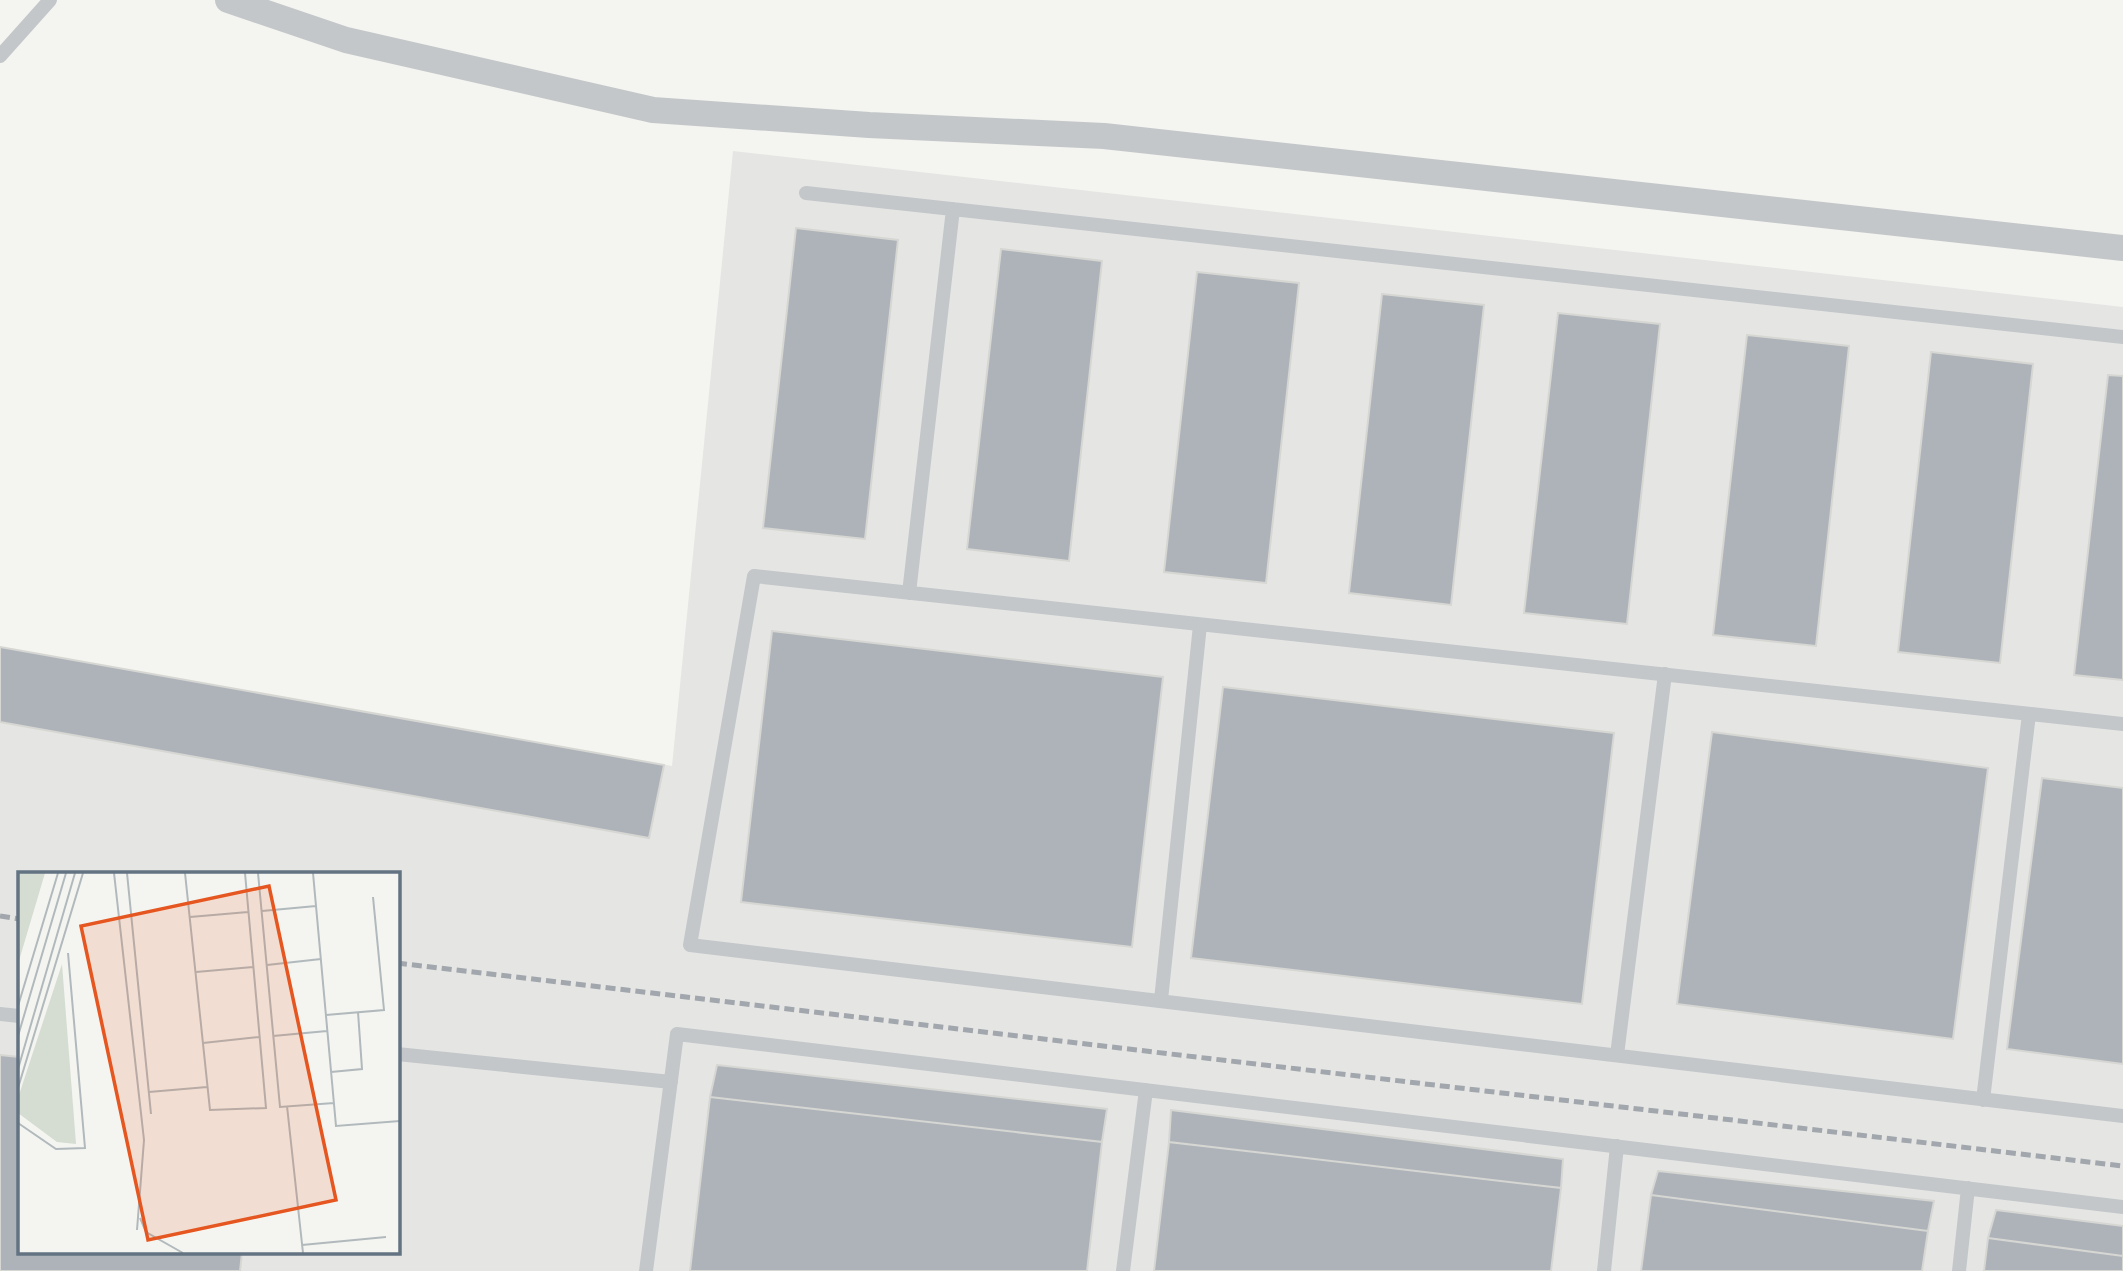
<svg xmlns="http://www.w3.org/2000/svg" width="2123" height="1271" font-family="'Alegreya Sans',sans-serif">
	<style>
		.built { fill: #e5e6e4; fill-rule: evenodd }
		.building { fill: #adb3b9; stroke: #d6d6d3; stroke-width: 2 }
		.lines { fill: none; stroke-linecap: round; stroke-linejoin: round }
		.lane { stroke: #c4c7ca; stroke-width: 14 }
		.street { stroke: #c4c7ca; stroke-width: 26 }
		.rail { stroke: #a2a7ad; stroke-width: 5; stroke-dasharray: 10 5; stroke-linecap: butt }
		.inset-road { fill: none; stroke: #b1b9bd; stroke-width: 2 }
		.view { fill: #e55620; fill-opacity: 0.15; stroke: #e55620; stroke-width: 3.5 }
		.inset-edge { fill: none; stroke: #637382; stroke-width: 3.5 }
	</style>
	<rect width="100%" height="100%" fill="#f4f5f0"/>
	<path class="built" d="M733,151L2123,307V1271H0V647L672,766ZM19,874H397V1252H19Z"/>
	<path class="building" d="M796,228L898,240L865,539L763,528Z
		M1001,249L1102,261L1069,561L967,549Z
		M1197,272L1299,283L1266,583L1164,572Z
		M1382,294L1484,305L1451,605L1349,593Z
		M1558,313L1660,324L1627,624L1524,613Z
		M1747,335L1849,346L1816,646L1713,635Z
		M1931,352L2033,364L2000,663L1898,652Z
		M2108,375L2123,376V680L2074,675Z
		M772,631L1163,677L1132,947L741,902Z
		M0,647L664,765L649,838L0,722Z
		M1223,687L1614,733L1582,1004L1191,958Z
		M1712,732L1988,768L1953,1039L1677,1004Z
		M2042,778L2123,788V1064L2007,1049Z
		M0,1055L19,1057V1252H242L240,1271H0Z
		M717,1065L1107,1109L1102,1142L710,1097Z
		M710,1097L1102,1142L1087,1271H690Z
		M1171,1110L1563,1159L1561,1188L1169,1142Z
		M1169,1142L1561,1188L1551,1271H1154Z
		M1658,1171L1934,1201L1928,1231L1651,1195Z
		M1651,1195L1928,1231L1922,1271H1641Z
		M1996,1210L2123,1226V1256L1988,1238Z
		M1988,1238L2123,1256V1271H1984Z"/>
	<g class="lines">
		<path class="lane" d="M0,56L50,0
			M806,193L2123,337
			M909,593L953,209
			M2123,724L754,576L690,945L2123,1116
			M1161,1000L1200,625
			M0,1014L19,1016
			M397,1054L671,1082
			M1617,1055L1665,674
			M1983,1100L2029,714
			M646,1271L677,1034L2123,1207
			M1123,1271L1146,1090
			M1604,1271L1617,1146
			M1959,1271L1968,1188"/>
		<path class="street" d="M228,0L346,40L653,110L869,125L1104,136L2123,248"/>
		<path class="rail" d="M0,916L19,919
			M397,963L2123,1166"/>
	</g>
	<g transform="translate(18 872)">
		<rect width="382" height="382" fill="#f4f5f0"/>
		<path d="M0,1H27L0,92ZM44,92L58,272L39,270L0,241V226Z" fill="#d5dcd1"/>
		<path class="inset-road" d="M96,1L126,268L119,358M109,1L133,242M167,1L192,238L248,236L227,1M240,1L262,235L316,231M295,1L318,254L382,249M244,39L298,34M172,45L230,40M249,93L303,87M178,100L235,95M0,134L40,1M308,143L366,138L355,25M0,164L48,1M255,164L309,159M185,171L241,165M0,197L57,1M313,200L344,197L340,140M0,216L65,1M131,220L189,215M269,234L285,381M0,251L38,277L67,276L50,81M122,346L128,360L165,381M284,373L368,365"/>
		<path class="view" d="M251,14L318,328L130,368L63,54Z"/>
		<rect width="382" height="382" class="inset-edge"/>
	</g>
</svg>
